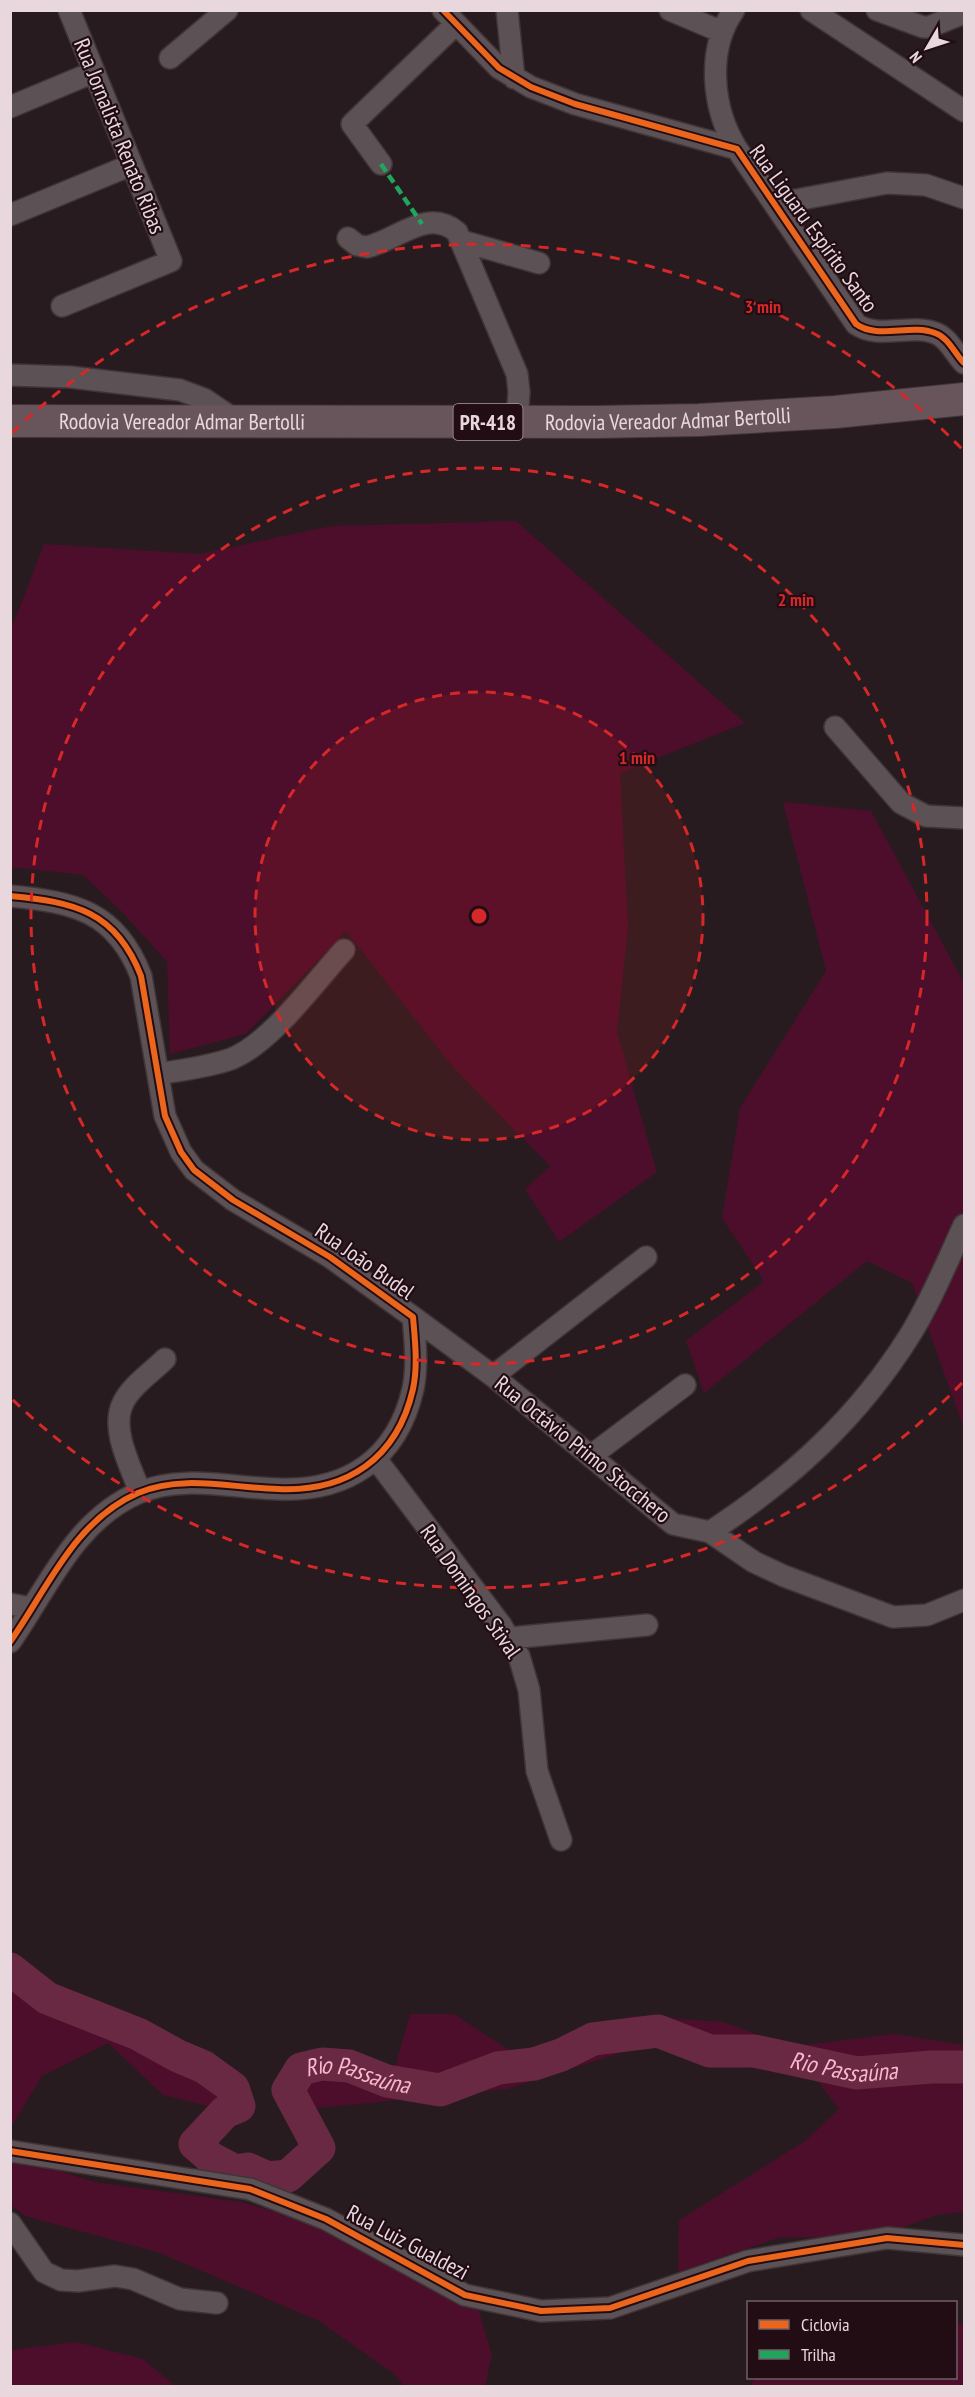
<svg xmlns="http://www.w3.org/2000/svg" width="975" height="2397" font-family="'PT Sans Narrow',sans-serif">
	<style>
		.green { fill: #4c0e2a }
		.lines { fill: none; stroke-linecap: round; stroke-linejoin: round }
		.river { stroke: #6a2942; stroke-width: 33 }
		.minor-casing { stroke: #3f3537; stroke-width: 24 }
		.highway-casing { stroke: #3f3537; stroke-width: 34 }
		.minor { stroke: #5c5154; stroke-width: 21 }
		.highway { stroke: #68555b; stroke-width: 32 }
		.quiet { stroke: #20a55d; stroke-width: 4.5; stroke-dasharray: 9 4.5; stroke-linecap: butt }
		.cycleway-casing { stroke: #220d15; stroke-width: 10 }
		.cycleway { stroke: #eb651d; stroke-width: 6 }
		.ring { fill: none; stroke: #d62828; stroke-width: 3; stroke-dasharray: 10 8 }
		.labels { text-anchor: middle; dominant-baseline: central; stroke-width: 4.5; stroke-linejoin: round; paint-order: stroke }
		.shield { fill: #220d15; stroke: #ad9ba1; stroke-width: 1.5 }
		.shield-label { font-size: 21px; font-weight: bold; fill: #e8d8dd }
		.street-label { font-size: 22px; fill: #e8d8dd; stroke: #220d15 }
		.water-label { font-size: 24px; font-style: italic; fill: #fab7cb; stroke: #220d15 }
		.centre { fill: #d62828; stroke: #220d15; stroke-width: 3 }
		.ring-label { font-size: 18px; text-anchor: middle; font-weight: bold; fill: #d62828; stroke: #220d15; stroke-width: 4.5; stroke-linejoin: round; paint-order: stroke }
	</style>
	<rect width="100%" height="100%" fill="#281b1f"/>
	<path class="green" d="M516,521L745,723L620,773L628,926L617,1032L657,1172L559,1242L525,1189L550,1166L453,1067L346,931L246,1034L170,1054L167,962L123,913L83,875L11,867V624L14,622L44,544L199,554L331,526Z
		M783,802L871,811L964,983V1429L912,1283L867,1261L704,1393L686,1341L764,1281L722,1218L740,1108L826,971Z
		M11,1971L64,2007L175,2047L224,2077L216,2108L163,2095L108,2043L42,2076L11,2127Z
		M410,2014H454L530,2064L631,2016L724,2022L788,2047L894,2034L964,2045V2212L936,2215L880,2236L778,2238L678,2272L679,2220L805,2141L839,2109L795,2051L740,2037L658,2041L507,2089L298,2110L309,2063L394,2071Z
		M10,2136L33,2162L94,2182L241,2202L372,2240L478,2308L492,2355L485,2386H404L394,2374L319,2321L157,2252L25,2216L11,2205Z
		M956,2322L964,2325V2386H749L756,2378H956Z
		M76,2342L143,2359L175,2386H11V2350Z"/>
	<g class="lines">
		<path class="river" id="s1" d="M10,1969L47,1998L138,2034L178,2056L204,2067L233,2088L239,2106L225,2112L195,2144L212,2159L235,2171L248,2169L268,2178L288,2176L319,2148L288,2090L301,2069L322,2064L349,2066L387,2081L440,2090L498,2068L534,2064L561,2055L593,2039L658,2031L710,2051H754L857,2073L931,2067H964"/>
		<g class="minor-casing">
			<path id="minor" d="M443,10L499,68L531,87L575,104L737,149L856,324C878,340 911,323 935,333C948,337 955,354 964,363
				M507,10L514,78
				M670,10L722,32
				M734,10C706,50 712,109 737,149
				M811,10L964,111
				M877,10L923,27H929L964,13
				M170,58L227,10
				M10,107L94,72
				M381,164L352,124L456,24
				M775,204L887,183L926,185L964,198
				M10,215L131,165
				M348,238L357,245L367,247C398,240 427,207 457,232L517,374L519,392L517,422
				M462,241L539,263
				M62,306L171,261L69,10
				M10,375L70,377L180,390L204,399L238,422
				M835,727L901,803L926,816L964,818
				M10,896C74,902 116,911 141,976L165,1116L181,1152L194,1170L233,1200L330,1257L413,1317C415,1340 418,1366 413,1389C397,1459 347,1492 278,1489C232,1488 182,1474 138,1493C74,1521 48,1588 10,1642
				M158,1074C182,1070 208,1067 231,1059C271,1043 314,983 344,950
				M413,1317L493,1376L673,1524L710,1532L754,1562L784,1576L893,1617L927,1615L964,1600
				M493,1376L646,1257
				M592,1455L685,1385
				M376,1459L501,1625L519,1656L529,1690L537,1771L561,1840
				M140,1492C131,1467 110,1429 123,1403C131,1386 152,1372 165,1359
				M710,1532C791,1479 858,1418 910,1335C931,1301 947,1262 964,1225
				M10,1604L32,1608
				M510,1638L647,1625
				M10,2151L250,2189L326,2219L465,2295L541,2311L610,2308L748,2261L887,2238L964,2245
				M10,2223L44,2272L61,2280L78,2281L115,2276L133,2279L180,2299L217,2303"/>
		</g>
		<g class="highway-casing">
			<g id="highway">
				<path id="s2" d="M10,421L597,422L699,420L835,412L964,399"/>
			</g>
		</g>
		<use href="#minor" class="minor"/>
		<use href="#highway" class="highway"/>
		<path class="quiet" d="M381,164L422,224"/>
		<g class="cycleway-casing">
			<path id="cycleway" d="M443,10L499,68L531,87L575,104L737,149L856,324C878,340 911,323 935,333C948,337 955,354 964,363
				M10,896C74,902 116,911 141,976L165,1116L181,1152L194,1170L233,1200L330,1257L413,1317C415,1340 418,1366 413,1389C397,1459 347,1492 278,1489C232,1488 182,1474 138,1493C74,1521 48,1588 10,1642
				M10,2151L250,2189L326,2219L465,2295L541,2311L610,2308L748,2261L887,2238L964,2245"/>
		</g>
		<use href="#cycleway" class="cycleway"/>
	</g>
	<circle cx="479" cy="916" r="224" fill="#d62828" fill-opacity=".12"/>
	<g class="ring">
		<circle cx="479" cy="916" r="224"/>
		<circle cx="479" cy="916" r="448"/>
		<path d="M962 1383A672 672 0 0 1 12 1399M12 433A672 672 0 0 1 962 449"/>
	</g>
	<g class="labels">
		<rect class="shield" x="453.5" y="404" width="69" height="36" rx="4.5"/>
		<g class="shield-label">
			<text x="488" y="422">PR-418</text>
		</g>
		<g class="street-label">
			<text transform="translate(120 136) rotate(68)">Rua Jornalista Renato Ribas</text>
			<text transform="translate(814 228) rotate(54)">Rua Liguaru Espírito Santo</text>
			<text stroke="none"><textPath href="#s2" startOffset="658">Rodovia Vereador Admar Bertolli</textPath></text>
			<text stroke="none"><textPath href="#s2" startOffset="172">Rodovia Vereador Admar Bertolli</textPath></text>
			<text transform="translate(365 1261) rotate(35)">Rua João Budel</text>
			<text transform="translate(583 1449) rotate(39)">Rua Octávio Primo Stocchero</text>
			<text transform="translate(471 1591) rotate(55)">Rua Domingos Stival</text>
			<text transform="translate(408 2242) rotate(28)">Rua Luiz Gualdezi</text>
		</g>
		<g class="water-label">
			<text stroke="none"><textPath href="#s1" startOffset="1131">Rio Passaúna</textPath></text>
			<text stroke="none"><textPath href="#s1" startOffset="627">Rio Passaúna</textPath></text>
		</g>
	</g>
	<circle cx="479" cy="916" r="9" class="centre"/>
	<g class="ring-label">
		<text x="763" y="313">3 min</text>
		<text x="796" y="606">2 min</text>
		<text x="637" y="764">1 min</text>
	</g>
	<rect width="975" height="2397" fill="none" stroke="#e8d8dd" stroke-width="24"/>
	<rect x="747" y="2301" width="210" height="78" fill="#220d15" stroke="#715e65" stroke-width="1.5"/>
	<rect x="759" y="2320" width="30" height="9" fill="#eb651d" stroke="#715e65" stroke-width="1.5"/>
	<text x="801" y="2331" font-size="18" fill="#e8d8dd">Ciclovia</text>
	<rect x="759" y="2350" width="30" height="9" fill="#20a55d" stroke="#715e65" stroke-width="1.5"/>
	<text x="801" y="2361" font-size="18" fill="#e8d8dd">Trilha</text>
	<g transform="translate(927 48) rotate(231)" stroke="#220d15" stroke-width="4.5" paint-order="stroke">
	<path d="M0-4.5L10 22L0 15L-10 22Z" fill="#e8d8dd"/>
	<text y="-9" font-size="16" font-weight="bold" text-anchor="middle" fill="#e8d8dd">N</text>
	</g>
</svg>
